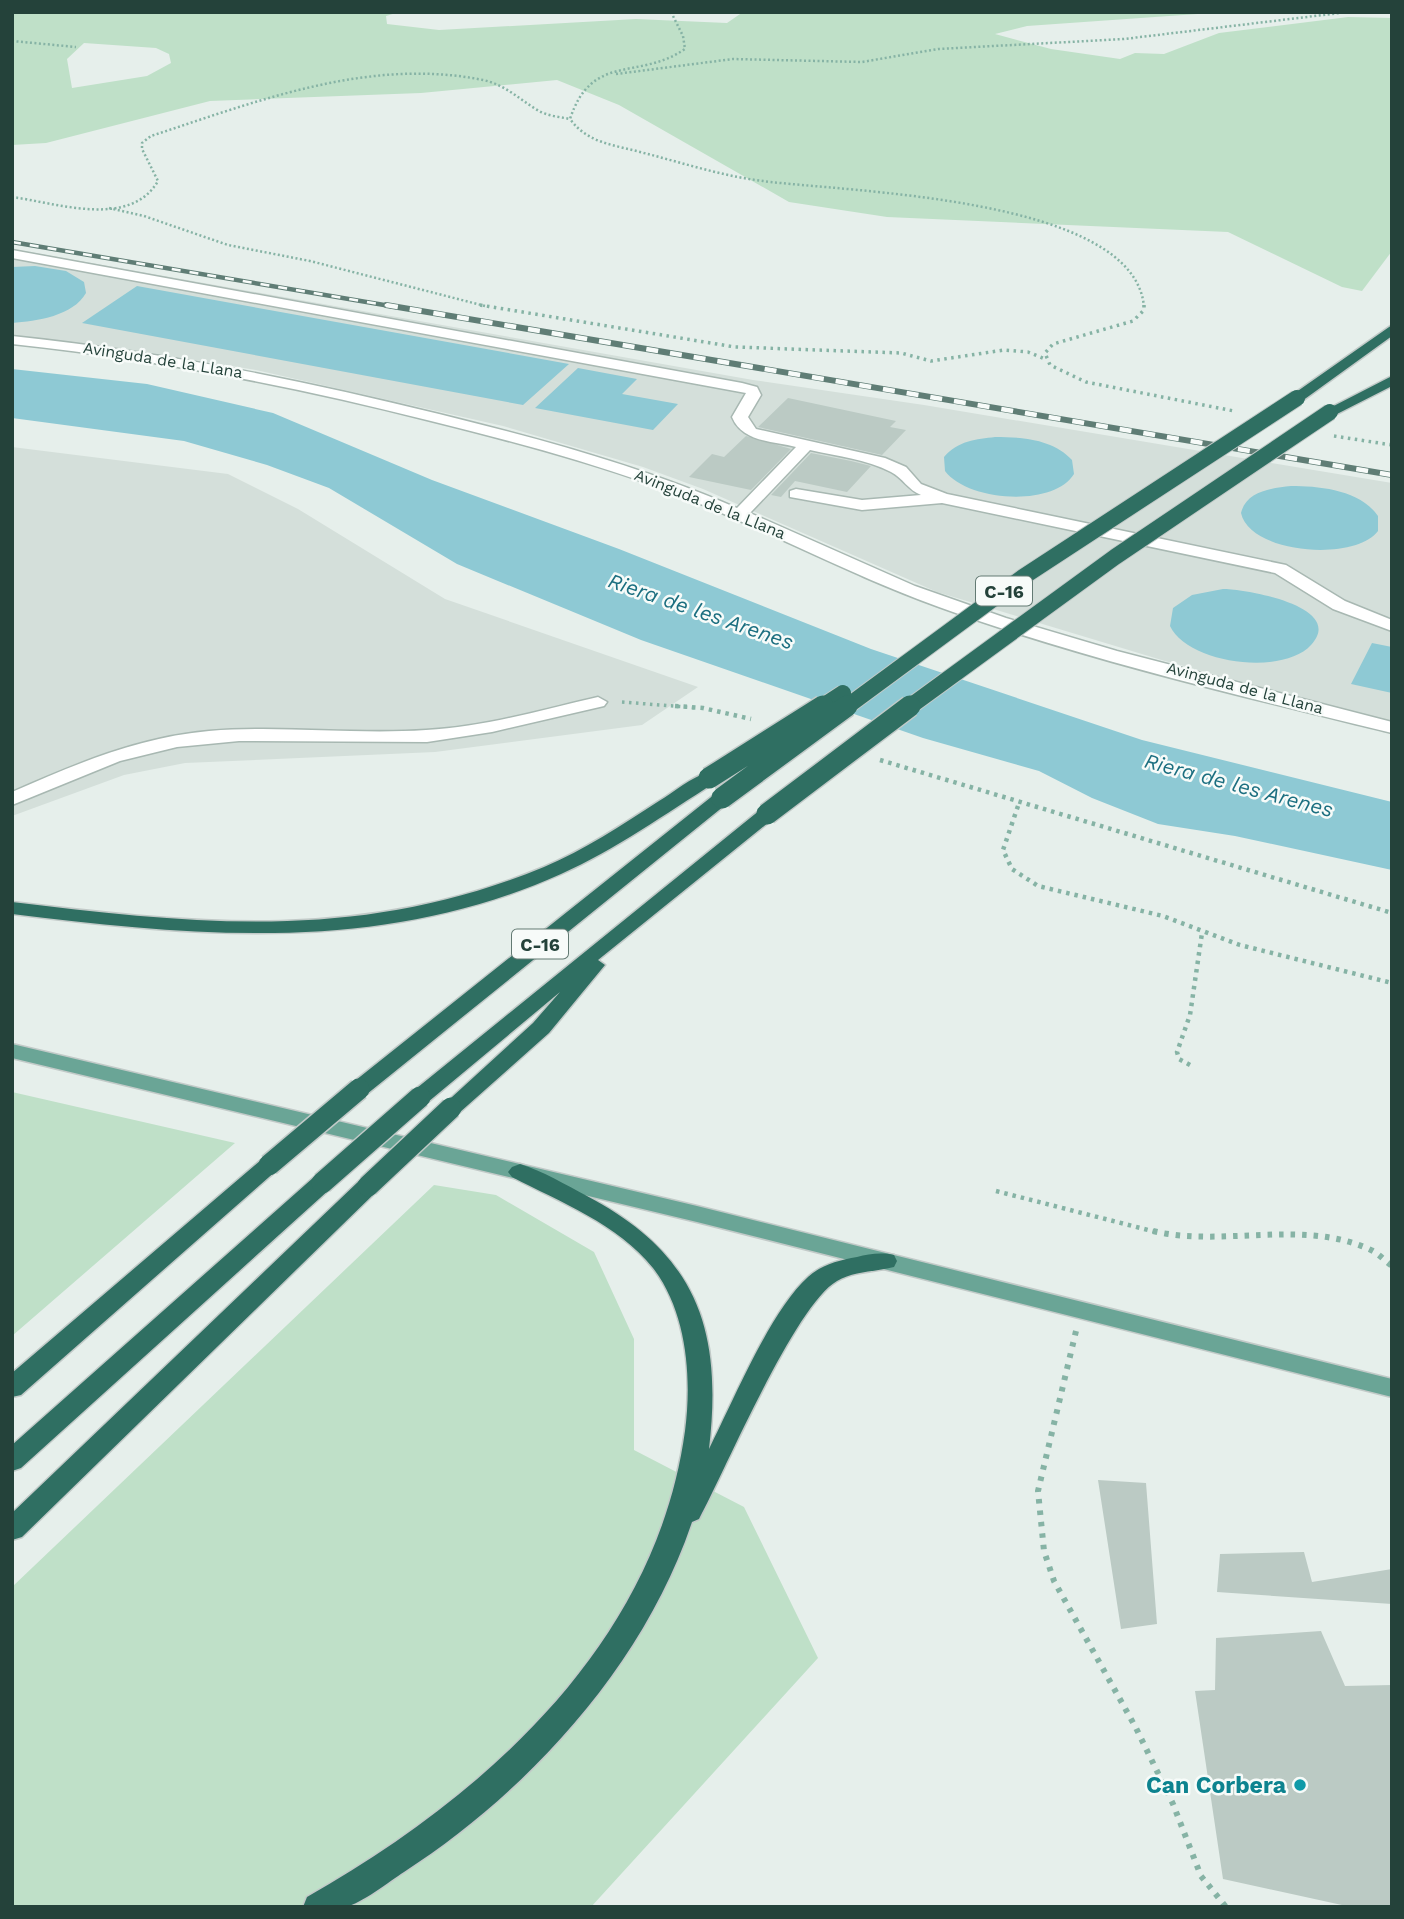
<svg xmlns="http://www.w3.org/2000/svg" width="1404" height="1919" font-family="'Work Sans',sans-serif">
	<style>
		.built { fill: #d4dfda }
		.green { fill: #bfe0c8; fill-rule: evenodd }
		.water { fill: #8ec9d4 }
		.building { fill: #bbcac4 }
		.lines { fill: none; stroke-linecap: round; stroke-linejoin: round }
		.minor-casing { stroke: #a8b8b2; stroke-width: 3 }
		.major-casing { stroke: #c2cac8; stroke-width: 3 }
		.highway-casing { stroke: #c2cac8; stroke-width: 3 }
		.path-far3 { stroke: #86b3a5; stroke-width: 2.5; stroke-dasharray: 2 2.5; stroke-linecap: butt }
		.path-far2 { stroke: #86b3a5; stroke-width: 3.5; stroke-dasharray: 2.5 4.5; stroke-linecap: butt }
		.path-far1 { stroke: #86b3a5; stroke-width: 4.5; stroke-dasharray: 3.5 5; stroke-linecap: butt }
		.path { stroke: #86b3a5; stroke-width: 6; stroke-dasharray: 4.5 7; stroke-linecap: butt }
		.minor { fill: #fff; fill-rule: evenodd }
		.major { fill: #6aa596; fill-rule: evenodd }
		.highway { fill: #2f6f62; fill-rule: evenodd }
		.rail-far1-casing { stroke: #5f7d75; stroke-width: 4.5 }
		.rail-casing { stroke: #5f7d75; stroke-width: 6 }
		.rail-far1 { stroke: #f7fbf9; stroke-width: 2.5; stroke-dasharray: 9; stroke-linecap: butt }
		.rail { stroke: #f7fbf9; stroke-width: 4.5; stroke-dasharray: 12; stroke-linecap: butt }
		.highway-bridge-far1-casing { stroke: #c2cac8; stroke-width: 18; stroke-linecap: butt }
		.highway-bridge-casing { stroke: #c2cac8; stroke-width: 24; stroke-linecap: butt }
		.highway-bridge-far1 { stroke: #2f6f62; stroke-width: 16 }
		.highway-bridge { stroke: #2f6f62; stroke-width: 21 }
		.culture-dot { fill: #0f9aa8; stroke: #f7fbf9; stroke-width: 2.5 }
		.labels { text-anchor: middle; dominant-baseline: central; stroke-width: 5; stroke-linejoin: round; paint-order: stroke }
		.far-street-label { font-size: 16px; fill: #24423a; stroke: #f7fbf9 }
		.shield { fill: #f7fbf9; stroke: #637a73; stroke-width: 2 }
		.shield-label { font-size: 18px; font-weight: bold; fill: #24423a }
		.water-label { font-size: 21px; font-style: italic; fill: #1c6f80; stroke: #f7fbf9 }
		.near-culture-label { font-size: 23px; font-weight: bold; fill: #0d838f; stroke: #f7fbf9; text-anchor: end }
	</style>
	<rect width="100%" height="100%" fill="#e6efeb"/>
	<path class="built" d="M12,249L753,380L924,405L1392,483V722L1165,661L937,592L703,489L643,467L503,426L256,370L146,352L12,336Z
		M12,447L228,474L298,509L445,599L698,687L642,725L435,752L185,763L124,775L12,816Z"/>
	<path class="green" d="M12,12H399L386,16L387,24L439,30L636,19L727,23L743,12H1226L1027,26L995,34L1051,49L1120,59L1135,53L1164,54L1219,33L1348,17L1392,18V251L1362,291L1342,287L1228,232L887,217L789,202L619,105L557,80L421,93L210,101L46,143L12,145ZM84,43L156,48L169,54L171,63L147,76L72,88L67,59Z
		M12,1092L235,1143L12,1336Z
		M434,1185L496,1195L594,1252L634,1339V1450L744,1507L818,1658L591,1907H12V1587Z"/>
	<path class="water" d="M35,266L66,271L84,282L86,293C73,316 37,321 12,323V267Z
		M137,286L569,364L523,405L82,323Z
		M578,368L637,379L622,394L678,404L653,430L535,408Z
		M12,369L147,384L273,413L432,480L619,549L871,649L1142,740L1392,802V870L1235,836L1158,824L1092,798L1039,771L923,738L641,640L457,564L329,488L267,465L184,441L12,418Z
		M995,437C1022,437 1053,439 1072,460L1074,474C1053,508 967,501 945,471L944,457C957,441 977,439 995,437Z
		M1291,486C1320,486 1360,490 1378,516V531C1355,562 1250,554 1241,513C1246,491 1272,488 1291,486Z
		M1223,589C1244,589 1347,606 1311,645C1283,676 1188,664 1170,626L1173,608L1192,595Z
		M1372,643L1392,647V693L1351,684Z"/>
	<path class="building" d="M788,398L896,421L890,427L906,430L882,455L758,427Z
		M746,436L791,449L751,490L689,477L712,454L724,457Z
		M811,453L851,461L871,466L847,492L795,481L781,497L771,495Z
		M1098,1480L1146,1483L1157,1624L1121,1629Z
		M1304,1552L1312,1582L1392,1569V1604L1217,1592L1220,1554Z
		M1321,1631L1345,1686L1392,1685V1907H1351L1223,1879L1195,1691L1215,1690L1216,1638Z"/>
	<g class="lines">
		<g class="minor-casing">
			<path id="minor" d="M12,250L742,383L757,387L761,395L748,417L756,429L885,458L906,467L921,484L947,494L1286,565L1345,601L1392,620V631L1333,609L1275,573L942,503L862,510L790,497V491L796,489L862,500L921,495C908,490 903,478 891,472C866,459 837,456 810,450L750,513L915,586L1006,618L1117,651L1392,722V733C1241,696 1086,660 939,607C839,571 747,519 647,483C576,458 504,439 431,421C293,386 154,359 12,344V336C157,351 298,379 439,414C540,439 641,466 737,508L796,447C772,441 742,442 732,417L746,393L12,258Z
				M598,697L607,702L604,706L492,732L427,742L239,741L177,747L120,761L12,805V792C76,764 139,737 209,731C281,725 354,735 426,730C485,727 541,710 598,697Z"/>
		</g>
		<g class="major-casing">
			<path id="major" d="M12,1044L697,1206L1392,1379V1397L697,1222L12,1058Z"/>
		</g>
		<g class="highway-casing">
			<path id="highway" d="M1392,325V336L1302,401H1292V395Z
				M1392,376V386L1335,415H1325L1322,412Z
				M709,772L719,778L716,782C665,814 615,850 561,874C382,954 201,937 12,914V902C202,925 362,942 544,867C584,850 622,825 659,801C674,792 691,777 709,772Z
				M722,792L732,798L729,802L367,1094H351L348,1089L351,1084L715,794Z
				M767,808L774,810L777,814L774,818L598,960L605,965L549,1033L459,1113H443L440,1108L533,1023L560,992L428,1102H412L409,1097L412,1092L760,810Z
				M269,1157L277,1160L281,1165L277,1170L21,1395L12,1397V1373L261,1160Z
				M520,1164C543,1171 566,1185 587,1196C697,1254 723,1330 709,1449C733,1402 770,1311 808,1277C821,1265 839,1260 857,1257C869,1254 881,1252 894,1255L897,1261L894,1267C875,1272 854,1271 837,1281C795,1305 726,1469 699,1519L692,1522C644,1665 529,1791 404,1872C390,1881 361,1904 345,1907C332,1909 316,1907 303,1907L307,1897C485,1796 656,1644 685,1431C692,1378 687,1312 653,1268C618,1224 560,1202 512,1177L508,1172L512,1167Z
				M322,1175L330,1177L334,1183L330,1189L21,1468L12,1471V1445L314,1177Z
				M368,1178L376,1180L380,1186L376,1192L22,1537L12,1540V1513L360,1180Z"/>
		</g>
		<path class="path-far3" d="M671,12L683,36L685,49C638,81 592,52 570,119C588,144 616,145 644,153C683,163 722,176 763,181C844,192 1135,196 1144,307
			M1368,12L1392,13
			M12,41L76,47
			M616,74L733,59L862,62L938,49L1124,39L1348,12
			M12,197C57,203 130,229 158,181L142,149V143L151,136C258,101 369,57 483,80C506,85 520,100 539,111C548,116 560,117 570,119
			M109,208L144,216L228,245L310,261L489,307"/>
		<path class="path-far2" d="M480,305L735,347L901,353L931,361L1004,350L1028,352L1045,359
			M1144,305V310L1133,321L1053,344L1045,353L1050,365L1086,382L1234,411
			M1334,436L1392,445
			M622,702L698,708"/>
		<path class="path-far1" d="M675,706L703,708L751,719
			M880,760L1392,913
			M1018,806L1003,850L1012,869L1038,886L1163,916L1240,945L1392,983
			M1190,1065L1179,1059L1177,1052L1190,1015L1202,933
			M996,1191L1160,1233"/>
		<path class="path" d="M1153,1231C1223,1248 1303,1218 1371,1250C1378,1253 1385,1261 1392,1266
			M1076,1331L1038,1491L1044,1551L1054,1581L1136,1728L1173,1804L1201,1876L1226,1907"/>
		<use href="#minor" class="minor"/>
		<use href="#major" class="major"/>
		<use href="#highway" class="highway"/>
		<g class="rail-far1-casing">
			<path id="rail-far1" d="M12,242L396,307"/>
		</g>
		<g class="rail-casing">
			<path id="rail" d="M386,305L1392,475"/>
		</g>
		<use href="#rail-far1" class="rail-far1"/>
		<use href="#rail" class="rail"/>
		<g class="highway-bridge-far1-casing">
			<path id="highway-bridge-far1" d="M820,708L843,693
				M845,708L1023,577L1297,398
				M908,708L1115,557L1330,412"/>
		</g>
		<g class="highway-bridge-casing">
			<path id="highway-bridge" d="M709,778L823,706
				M722,798L847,706
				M767,814L910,706
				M269,1165L359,1089
				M322,1183L420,1097
				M368,1186L451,1108"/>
		</g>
		<use href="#highway-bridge-far1" class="highway-bridge-far1"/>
		<use href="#highway-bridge" class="highway-bridge"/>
	</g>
	<circle class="culture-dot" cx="1300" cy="1785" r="7"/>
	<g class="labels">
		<g class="far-street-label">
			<text transform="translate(163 360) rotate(9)">Avinguda de la Llana</text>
			<text transform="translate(710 504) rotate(22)">Avinguda de la Llana</text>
			<text transform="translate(1245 688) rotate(15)">Avinguda de la Llana</text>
		</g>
		<g class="shield">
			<rect x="976" y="576.5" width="56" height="29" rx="5"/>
			<rect x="512" y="929.5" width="56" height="29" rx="5"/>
		</g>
		<g class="shield-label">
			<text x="1004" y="591">C-16</text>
			<text x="540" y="944">C-16</text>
		</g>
		<g class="water-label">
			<text transform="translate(701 611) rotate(19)">Riera de les Arenes</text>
			<text transform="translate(1239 785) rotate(15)">Riera de les Arenes</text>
		</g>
		<g class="near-culture-label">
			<text x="1286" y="1785">Can Corbera</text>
		</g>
	</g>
	<rect width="1404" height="1919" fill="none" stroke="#24423a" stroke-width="28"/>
</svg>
